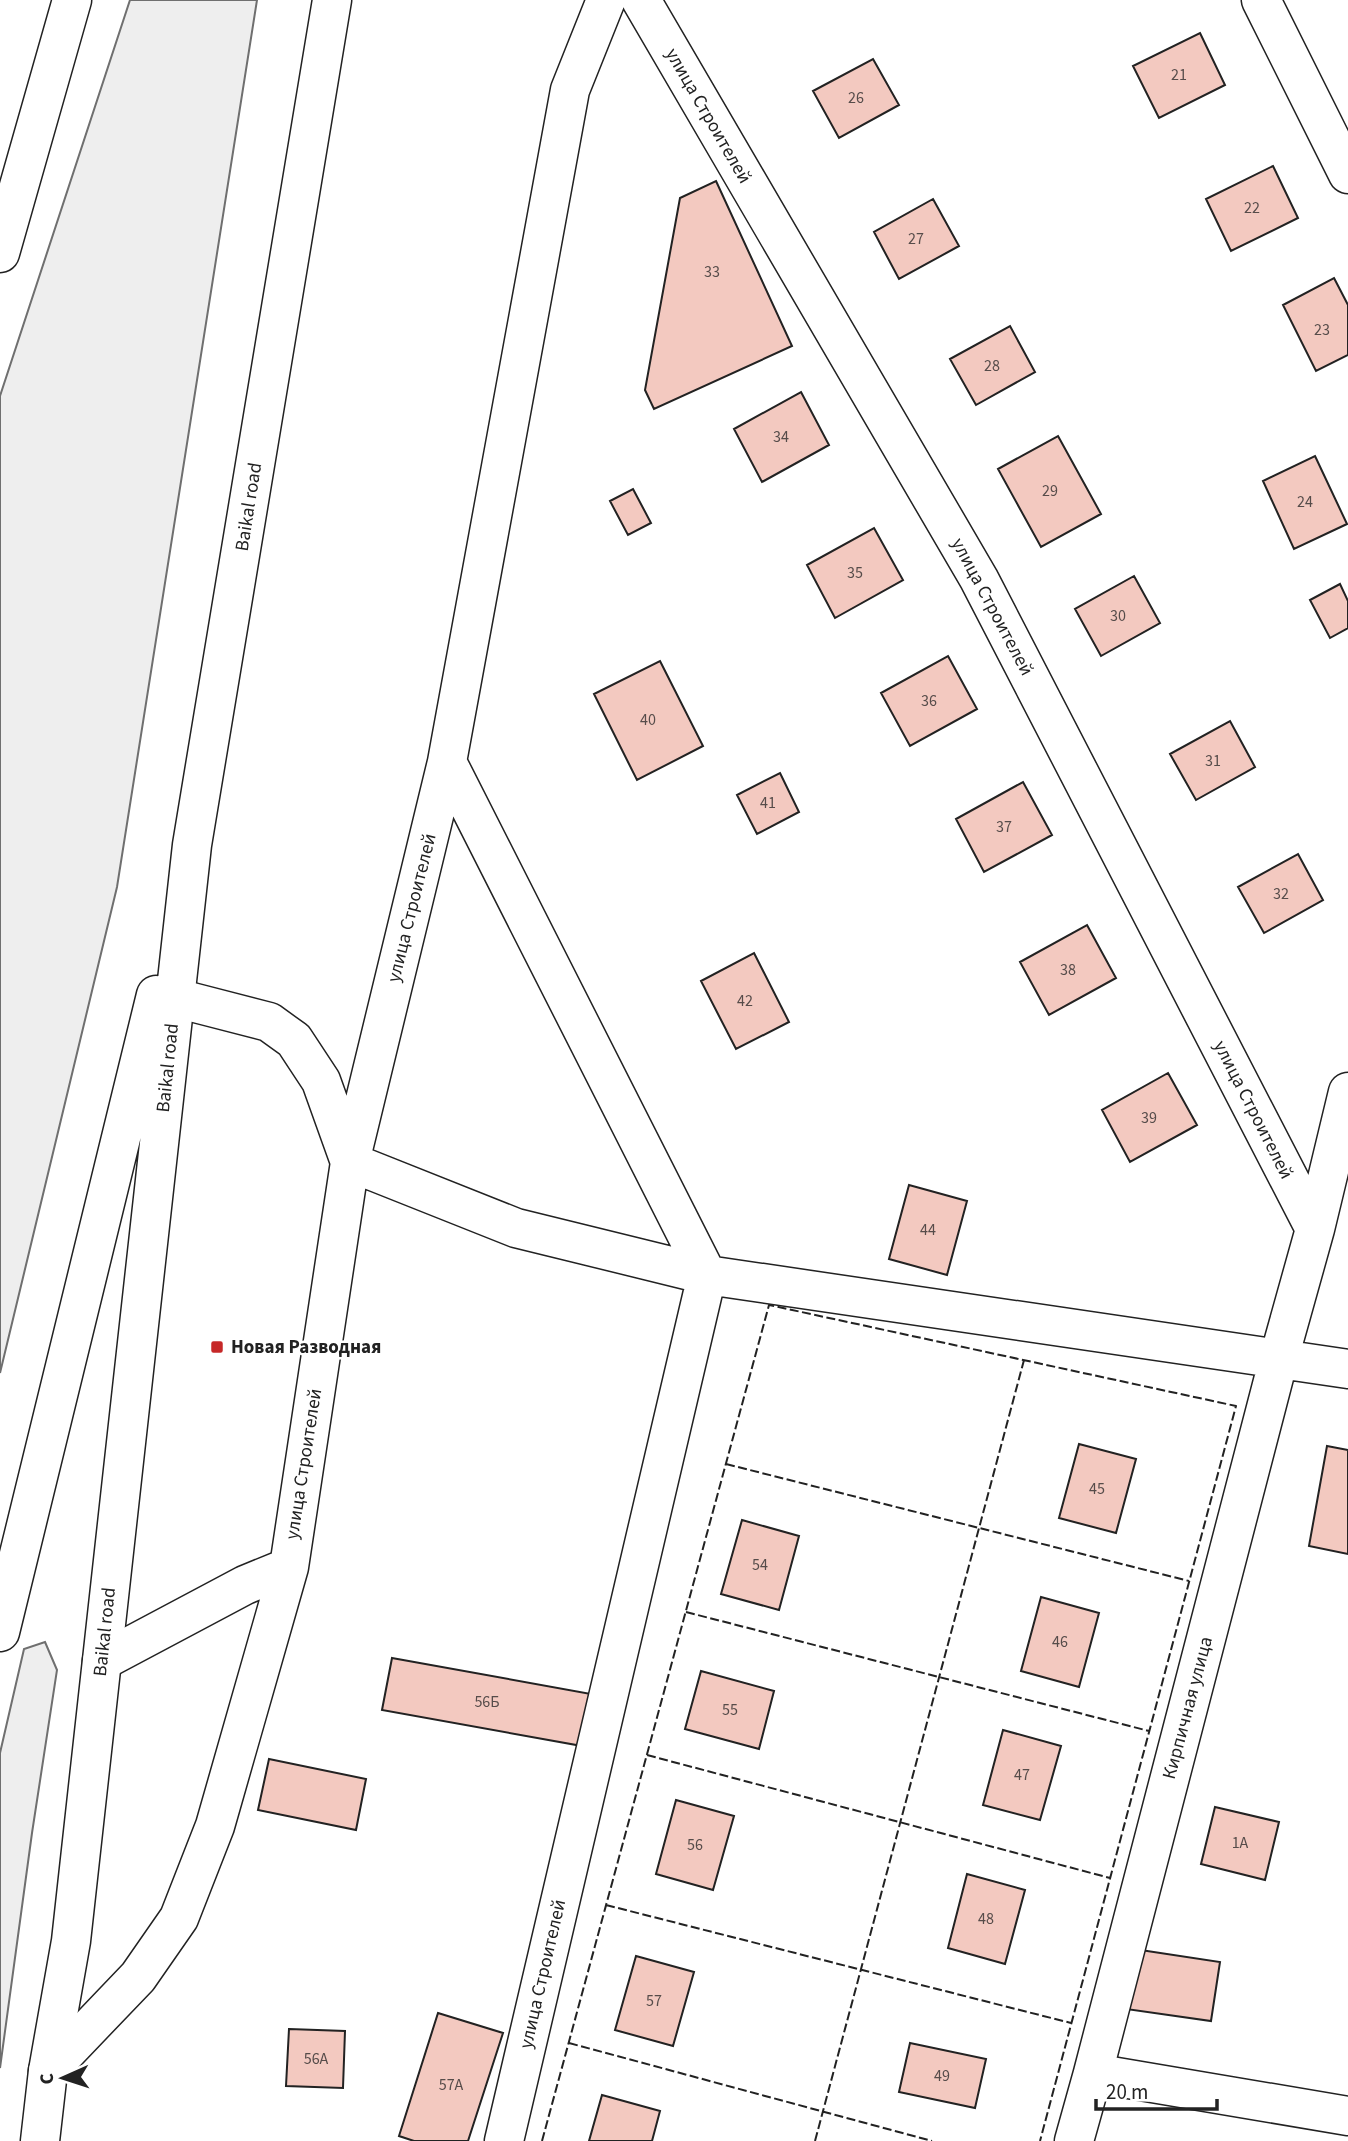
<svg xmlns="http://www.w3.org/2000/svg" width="1348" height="2141" font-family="'Source Sans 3',sans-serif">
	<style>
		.green { fill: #eee; stroke: #6f6f6f; stroke-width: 2 }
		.building { fill: #f3c9c0; stroke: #222; stroke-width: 2 }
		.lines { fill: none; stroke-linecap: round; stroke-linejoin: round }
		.minor-casing { stroke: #222; stroke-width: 41 }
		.major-casing { stroke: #222; stroke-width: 41 }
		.minor { stroke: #fff; stroke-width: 38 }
		.major { stroke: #fff; stroke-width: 38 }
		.fence { stroke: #222; stroke-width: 2; stroke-dasharray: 9 3.5; stroke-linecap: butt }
		.poi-dot { fill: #c62828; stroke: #fff; stroke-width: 2.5 }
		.labels { text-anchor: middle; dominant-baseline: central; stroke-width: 5; stroke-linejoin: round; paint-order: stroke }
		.number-label { font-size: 16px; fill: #564c4a }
		.street-label { font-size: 19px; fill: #222; stroke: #fff }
		.poi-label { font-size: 19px; font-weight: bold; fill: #222; stroke: #fff; text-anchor: start }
	</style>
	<rect width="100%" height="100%" fill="#fff"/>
	<path class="green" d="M130,0H257L117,887L0,1373V396Z
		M45,1642L57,1670L32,1833L0,2068V1753L24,1649Z"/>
	<path class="building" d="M1200,33L1225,85L1159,118L1133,66Z
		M873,59L899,105L839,138L813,91Z
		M1273,166L1298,218L1231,251L1206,199Z
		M716,181L792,346L654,409L645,390L680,198Z
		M933,199L959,246L899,279L874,232Z
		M1334,278L1348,305V355L1316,371L1283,305Z
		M1010,326L1035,372L976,405L950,359Z
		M801,392L829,445L762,482L734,429Z
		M1058,436L1101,514L1041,547L998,469Z
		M1315,456L1347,524L1294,549L1263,481Z
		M633,489L651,523L628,535L610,501Z
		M874,528L903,580L835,618L807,565Z
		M1134,576L1160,623L1101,656L1075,609Z
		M1340,584L1348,601V628L1330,638L1310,600Z
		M948,656L977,709L910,746L881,693Z
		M660,661L703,746L637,780L594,694Z
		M1230,721L1255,767L1196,800L1170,754Z
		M780,773L799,812L757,834L737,795Z
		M1023,782L1052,835L984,872L956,819Z
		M1298,854L1323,900L1264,933L1238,887Z
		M1087,925L1116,978L1049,1015L1020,962Z
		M754,953L789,1022L736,1049L701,981Z
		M1168,1073L1197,1125L1130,1162L1102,1110Z
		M909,1185L967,1201L947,1275L889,1259Z
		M1079,1444L1136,1459L1116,1533L1059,1518Z
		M1327,1446L1348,1450V1554L1309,1546Z
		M742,1520L799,1536L779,1610L721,1594Z
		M1041,1597L1099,1613L1079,1687L1021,1671Z
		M392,1658L591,1694L582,1746L382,1710Z
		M701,1671L774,1691L759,1749L685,1729Z
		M1003,1730L1061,1746L1040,1820L983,1805Z
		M269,1759L366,1779L356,1830L258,1810Z
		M676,1800L734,1816L713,1890L656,1874Z
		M1215,1807L1279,1822L1265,1880L1201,1864Z
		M967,1874L1025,1890L1005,1964L948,1948Z
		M1134,1949L1220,1962L1211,2021L1126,2009Z
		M636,1956L694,1972L673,2046L615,2030Z
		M438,2013L503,2033L468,2141H414L399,2136Z
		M289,2029L345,2031L343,2088L286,2086Z
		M910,2043L986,2059L975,2108L899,2092Z
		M602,2095L660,2111L652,2141H589Z"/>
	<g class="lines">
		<g class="minor-casing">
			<path id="minor" d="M641,0L979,579L1315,1229
				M1261,0L1348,174
				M447,762L707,1275L1348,1369
				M176,998L269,1022L294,1040L321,1081L350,1162L516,1228L707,1275L504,2141
				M1348,1092L1315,1229L1279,1358L1093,2073L1348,2116
				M102,1661L245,1585L289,1567
				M48,2071L138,1977L179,1918L215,1826L289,1567L350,1162L447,762L570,90L606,0
				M1074,2141L1093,2073"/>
		</g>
		<g class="major-casing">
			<path id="major" d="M0,253L72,0
				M0,1632L156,995
				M40,2141L48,2071L71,1941L192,845L332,0"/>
		</g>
		<use href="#minor" class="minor"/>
		<use href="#major" class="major"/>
		<path class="fence" d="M726,1464L1189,1581
			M686,1612L1149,1731
			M647,1755L1110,1878
			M606,1905L1071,2023
			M569,2043L932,2141
			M542,2141L769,1305L1236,1406L1040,2141
			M815,2141L1024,1360"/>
	</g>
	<rect class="poi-dot" x="210" y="1340" width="14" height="14" rx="3.5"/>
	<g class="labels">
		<g class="number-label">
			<text x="1179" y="75">21</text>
			<text x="856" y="98">26</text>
			<text x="1252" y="208">22</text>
			<text x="916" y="239">27</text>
			<text x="712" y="272">33</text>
			<text x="1322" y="330">23</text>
			<text x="992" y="366">28</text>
			<text x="781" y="437">34</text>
			<text x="1050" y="491">29</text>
			<text x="1305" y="502">24</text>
			<text x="855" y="573">35</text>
			<text x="1118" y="616">30</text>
			<text x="929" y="701">36</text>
			<text x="648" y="720">40</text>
			<text x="1213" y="761">31</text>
			<text x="768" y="803">41</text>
			<text x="1004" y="827">37</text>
			<text x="1281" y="894">32</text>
			<text x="1068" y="970">38</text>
			<text x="745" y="1001">42</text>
			<text x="1149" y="1118">39</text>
			<text x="928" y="1230">44</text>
			<text x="1097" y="1489">45</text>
			<text x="760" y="1565">54</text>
			<text x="1060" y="1642">46</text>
			<text x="487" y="1702">56Б</text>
			<text x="730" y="1710">55</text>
			<text x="1022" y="1775">47</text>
			<text x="1240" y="1843">1А</text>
			<text x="695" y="1845">56</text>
			<text x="986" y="1919">48</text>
			<text x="654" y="2001">57</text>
			<text x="316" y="2059">56А</text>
			<text x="942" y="2076">49</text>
			<text x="451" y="2085">57А</text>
		</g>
		<g class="street-label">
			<text transform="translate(708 116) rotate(60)">улица Строителей</text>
			<text transform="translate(249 507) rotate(-81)">Baikal road</text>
			<text transform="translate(992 607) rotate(62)">улица Строителей</text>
			<text transform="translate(412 908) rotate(-76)">улица Строителей</text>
			<text transform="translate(168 1068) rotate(-84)">Baikal road</text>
			<text transform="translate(1253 1110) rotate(63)">улица Строителей</text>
			<text transform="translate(304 1464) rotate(-81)">улица Строителей</text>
			<text transform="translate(105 1632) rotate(-84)">Baikal road</text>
			<text transform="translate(1188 1708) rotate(-75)">Кирпичная улица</text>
			<text transform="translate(543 1974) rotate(-77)">улица Строителей</text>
		</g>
		<g class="poi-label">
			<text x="231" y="1347">Новая Разводная</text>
		</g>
	</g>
	<g transform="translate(63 2078) rotate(267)" stroke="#ffffff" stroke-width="5" paint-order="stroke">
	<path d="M0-5L12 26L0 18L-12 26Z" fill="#222222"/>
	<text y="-10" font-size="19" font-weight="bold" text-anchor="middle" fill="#222222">С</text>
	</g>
	<path d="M1096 2099v10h121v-10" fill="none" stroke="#222222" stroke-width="3.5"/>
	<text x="1106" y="2099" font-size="21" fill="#222222" stroke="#ffffff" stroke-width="5" paint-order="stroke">20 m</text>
</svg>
